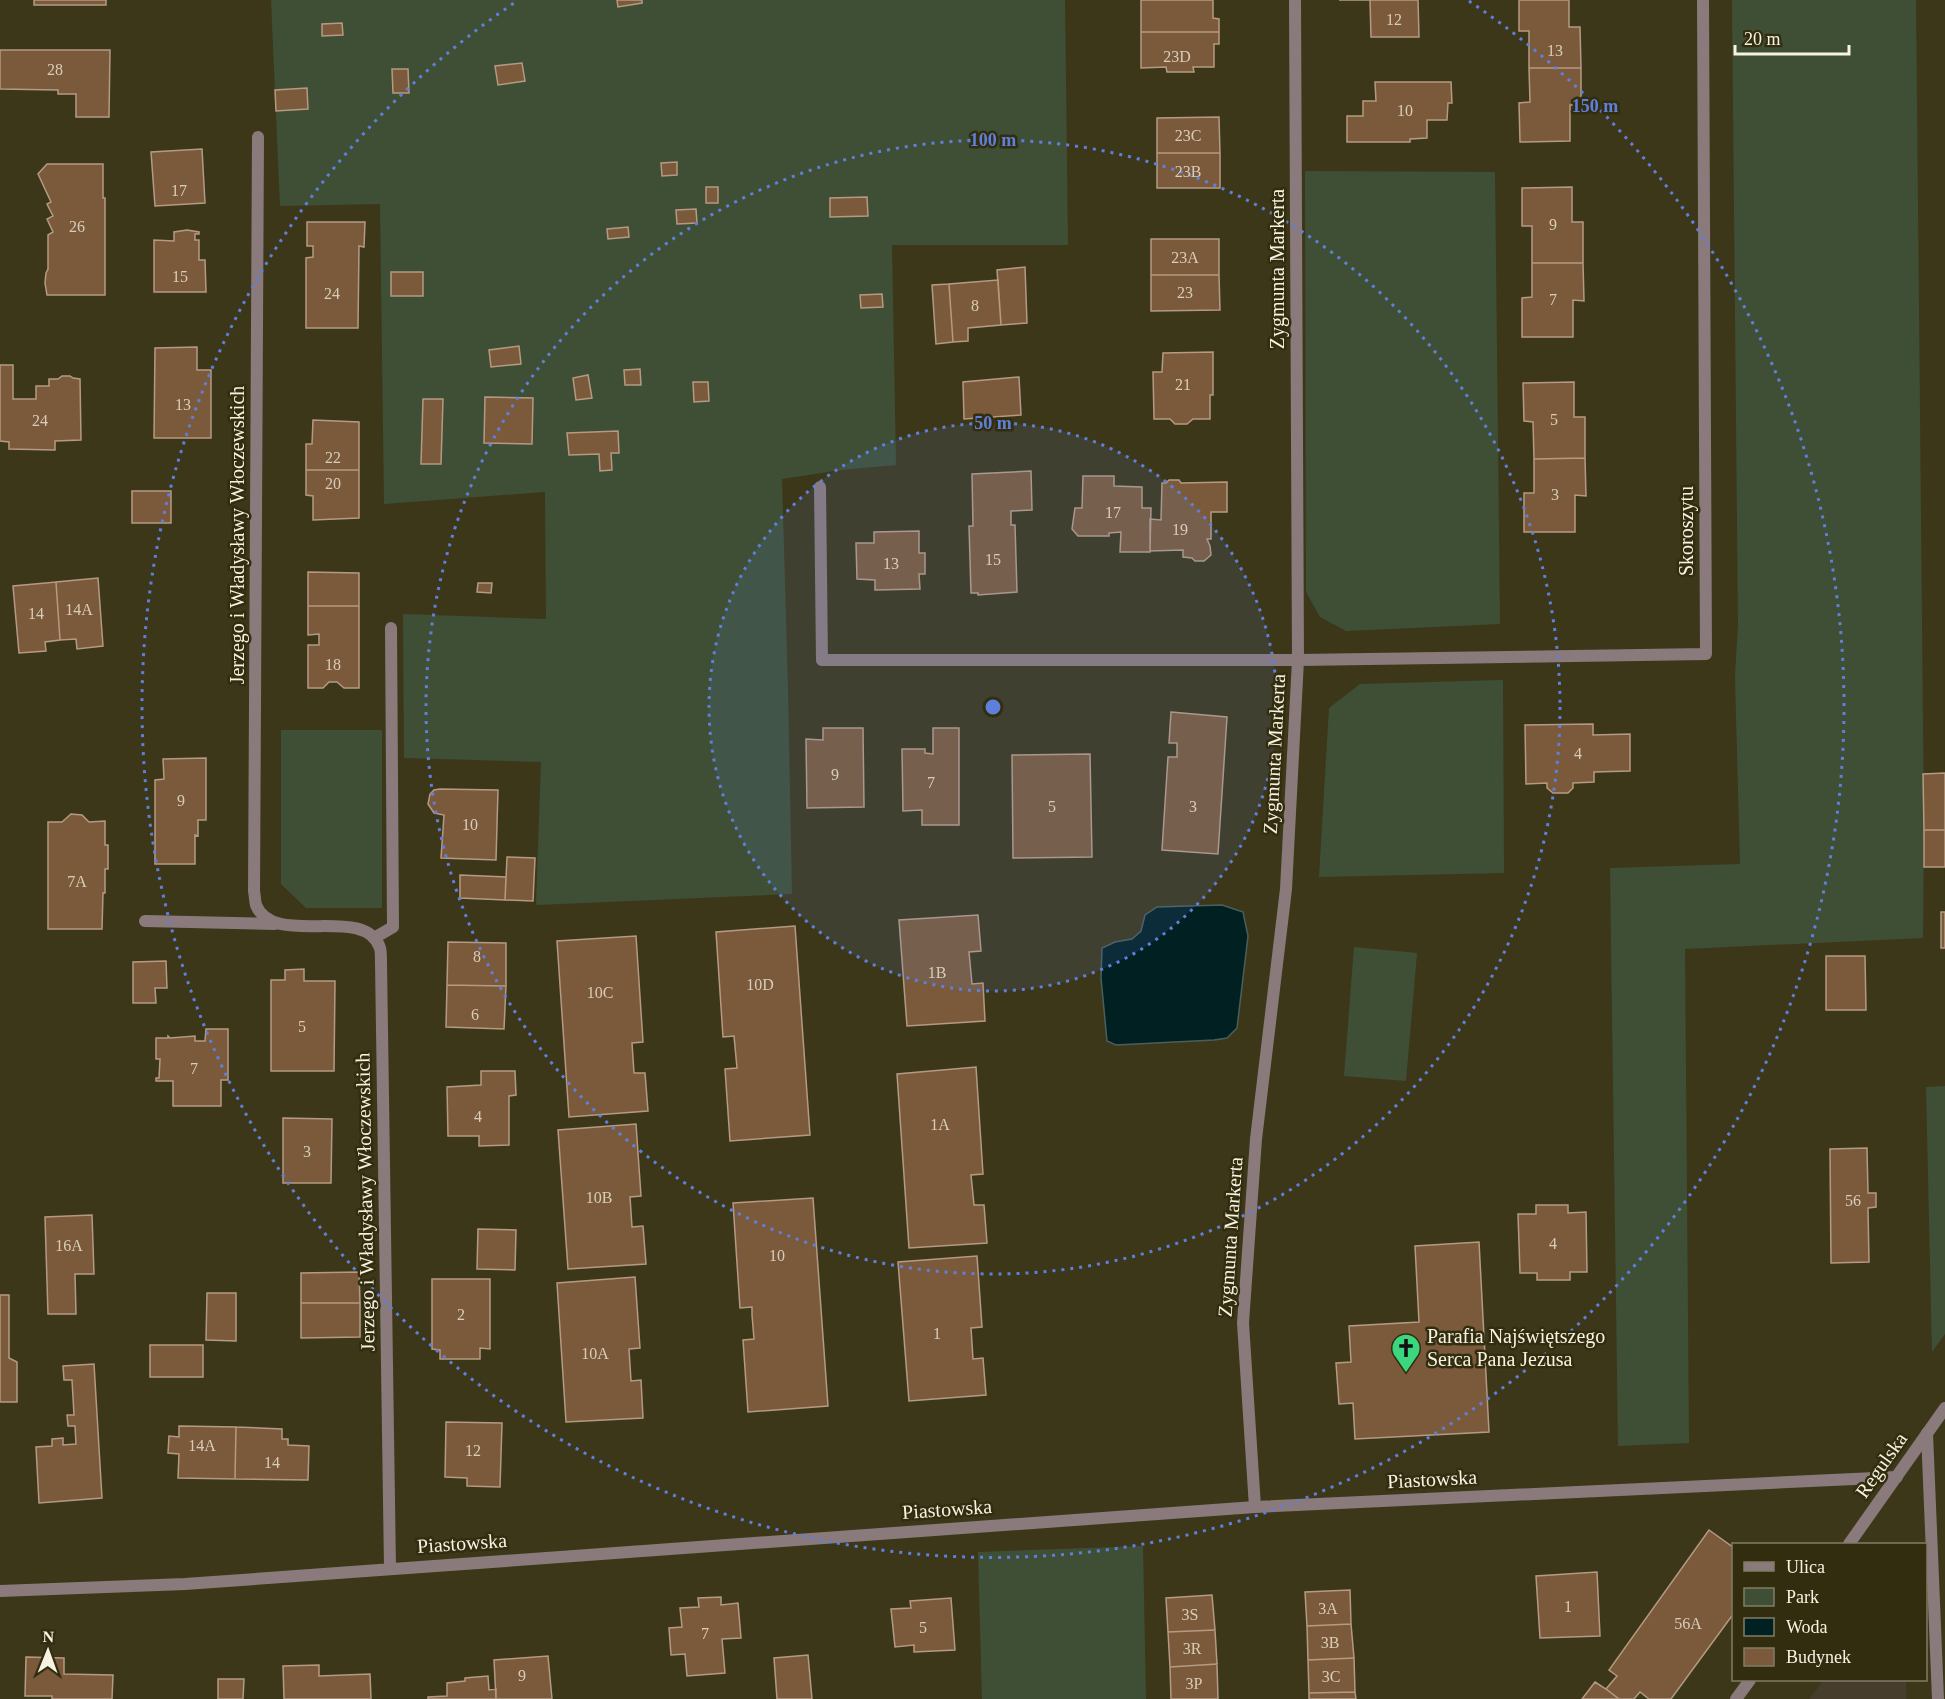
<svg xmlns="http://www.w3.org/2000/svg" width="1945" height="1699" font-family="'Times New Roman',serif">
	<style>
		.industrial { fill: #473d2c }
		.green { fill: #3f4f35 }
		.water { fill: #002021; stroke: #4a5f5b; stroke-width: 1.5 }
		.building { fill: #7b5a3b; stroke: #b59a83; stroke-width: 1.5 }
		.lines { fill: none; stroke-linecap: round; stroke-linejoin: round }
		.service { stroke: #8a7a7c; stroke-width: 12 }
		.minor { stroke: #8a7a7c; stroke-width: 12 }
		.tertiary { stroke: #8a7a7c; stroke-width: 12 }
		.ring { fill: none; stroke: #5e80db; stroke-width: 3; stroke-dasharray: 3 6 }
		.labels { text-anchor: middle; dominant-baseline: central; stroke-width: 5; stroke-linejoin: round; paint-order: stroke }
		.number-label { font-size: 16px; fill: #d8cdb8 }
		.street-label { font-size: 20px; fill: #f7f3e2; stroke: #332d10 }
		.poi-label { font-size: 20px; fill: #f7f3e2; stroke: #332d10; text-anchor: start }
		.centre { fill: #5e80db; stroke: #332d10; stroke-width: 3 }
		.ring-label { font-size: 18px; text-anchor: middle; font-weight: bold; fill: #5e80db; stroke: #332d10; stroke-width: 5; stroke-linejoin: round; paint-order: stroke }
	</style>
	<rect width="100%" height="100%" fill="#3d371a"/>
	<path class="industrial" d="M1824,1680H1906V1699H1809Z"/>
	<path class="green" d="M271,0H1065L1068,245H892L896,465L841,470L782,479L788,689L792,894L536,905L541,762L404,758L403,614L546,619L545,492L384,504L380,204L280,206Z
		M1732,0H1916L1924,830L1923,938L1685,949L1689,1443L1618,1446L1610,868L1740,864L1735,676L1738,625Z
		M1305,171L1495,172L1500,624L1346,631L1320,617L1306,592Z
		M1503,680L1504,873L1319,877L1329,708L1360,684Z
		M281,730H382V908H306L281,884Z
		M1354,947L1417,953L1406,1081L1344,1076Z
		M1945,1086V1334L1932,1352L1926,1087Z
		M1143,1546L1146,1699H982L978,1552Z"/>
	<path class="water" d="M1222,905L1243,912L1248,936L1237,1028L1227,1038L1214,1040L1116,1045L1107,1041L1101,978L1102,948L1115,942L1132,939L1141,931L1145,915L1157,907Z"/>
	<path class="building" d="M34,0H106V5H34Z
		M617,0H642V3L618,7Z
		M1141,0H1213V18L1219,19V32H1141Z
		M1339,0H1418L1419,37H1371L1370,0Z
		M1519,0H1569V27H1580L1581,68H1529V31H1519Z
		M342,23L343,35L322,36V24Z
		M1141,32H1219V44H1214V67H1193L1194,72H1167L1166,67L1141,68Z
		M0,50H110L109,117H76V94H58V90L0,89Z
		M522,63L525,81L498,85L495,66Z
		M1529,68H1581V105H1570V141L1520,142L1519,103L1530,102Z
		M392,69H408L409,93H393Z
		M1375,82H1451L1452,103H1448L1447,120H1427V138L1410,139V142H1347V116H1363V101H1376Z
		M307,88L308,109L276,111L275,90Z
		M1219,117L1220,153H1157V118Z
		M202,149L205,203L155,206L151,152Z
		M1157,153H1220V188H1157Z
		M677,162V175L662,176L661,163Z
		M47,164H103V198H105V295H47L45,283L46,273L48,269V235L53,232L47,219L53,216L47,204L51,202L38,174Z
		M706,187H718V203H706Z
		M1572,187V222H1583V263H1532V226H1522V188Z
		M867,197L868,216L830,217V198Z
		M696,209L697,223L677,224L676,210Z
		M307,222H365L364,247L359,246L358,328H306V258L313,257V246H307Z
		M628,227L629,237L608,239L607,229Z
		M187,230L199,232V234H195V240H199V260H205L206,292H154V240L174,241V232Z
		M1151,239H1219V275H1151Z
		M1532,263H1583L1584,301L1573,300V337H1522V298L1532,297Z
		M1025,267L1027,323L1001,325L997,270Z
		M391,272H423V296H391Z
		M1151,275H1219L1220,310L1151,311Z
		M998,280L1001,325L968,328V341L953,342L949,284Z
		M949,284L953,342L936,344L932,285Z
		M882,294L883,307L861,308L860,295Z
		M519,346L521,364L491,367L489,350Z
		M197,347V370H211V438H154L155,348Z
		M1213,352V395H1210V419H1193L1187,424H1175L1170,419H1154L1153,372H1162L1163,353Z
		M0,365H13V399H36V386H49V379H58L62,376H70L73,378L80,379L81,440L55,441V450L9,449V442L0,441Z
		M640,369L641,385H625L624,370Z
		M588,375L592,398L576,400L573,378Z
		M1019,377L1021,415L964,419L963,382Z
		M693,382H708L709,401L694,402Z
		M1574,382V417H1585V458L1534,459L1533,422L1524,421L1523,383Z
		M485,397L533,398L532,444L484,443Z
		M423,399H443L441,464H421Z
		M313,420L359,422V470H306V444H312Z
		M618,431L619,453H611L612,470L600,471L599,454L569,455L567,433Z
		M1585,458L1586,496L1575,495V532H1524V493H1534V459Z
		M306,470H359V518L313,520V496L306,495Z
		M1031,471L1032,510L1011,511V525H1015L1017,592L978,595V593H971L969,526H973L972,474Z
		M1083,476H1114V486L1142,487V508H1151L1150,552H1120L1121,532L1109,533V536H1078L1072,529L1075,508H1082Z
		M1169,480H1179L1181,483L1227,482V512H1211V539H1207L1210,546L1211,555L1204,561H1195L1192,558L1183,557V550L1150,551V519L1161,520L1162,483H1166Z
		M132,491H171V523H132Z
		M919,531V553H925V574H919L920,589L875,590V580L857,579L856,543H874V532Z
		M308,572L359,573V606H308Z
		M98,578L103,646L77,649L76,639L60,640L56,582Z
		M56,582L60,640L45,642L46,651L19,653L13,586Z
		M478,583H492L491,593L477,592Z
		M308,606H359V688H344L337,682H329L323,688H308V645H319V634L308,635Z
		M1171,712L1227,717L1218,854L1162,850L1168,757H1177V743H1169Z
		M1593,724V735L1630,734V771L1594,772V782L1573,783V788L1568,793H1553L1547,788V783L1526,784L1525,725Z
		M823,728H863L864,807L807,808L806,739L823,740Z
		M933,728H959V825H922V810L903,811L902,749H925V753L933,754Z
		M1090,754L1092,857L1013,858L1012,755Z
		M206,758V820H198V836L195,835V864H155V780L164,779L163,759Z
		M1945,773V830H1924L1923,774Z
		M440,789L498,790L496,860L441,858L444,815L434,813L428,804L430,794L434,790Z
		M71,814L82,815L89,822L105,821V845H108V869H105V893H103L102,929H48V822H62Z
		M1924,830H1945V867H1924Z
		M507,857L535,858L533,901L505,900Z
		M460,875L506,877L505,900L460,898Z
		M1941,912H1945V948H1941Z
		M978,915L981,951L969,952L972,984L983,983L985,1021L907,1026L899,920Z
		M795,926L810,1135L730,1141L725,1069L737,1068L734,1036L723,1037L716,932Z
		M636,936L643,1042L632,1043L634,1073H645L648,1111L569,1117L557,941Z
		M448,942L506,943V986L447,985Z
		M1826,956H1865L1866,1010H1826Z
		M166,961L167,988H155L156,1003H133V962Z
		M304,969V981H335L334,1071H271V980H285V970Z
		M447,985L506,986L504,1029L446,1027Z
		M206,1029H228V1080H221V1106H173V1081H156V1078H159L160,1059H156V1038H168V1036L170,1038L195,1036V1041H205Z
		M976,1067L983,1174L971,1175L974,1205H984L987,1243L909,1248L897,1074Z
		M481,1071H515L516,1095L509,1096V1145L479,1146V1136H448L447,1087L481,1085Z
		M283,1118L332,1119L331,1183H283Z
		M636,1124L641,1196L630,1197L632,1227L643,1226L646,1264L568,1269L558,1130Z
		M1867,1148L1868,1193H1876V1207L1868,1208L1869,1262L1831,1263L1830,1149Z
		M813,1198L828,1406L748,1412L743,1340L754,1339L752,1315V1307L740,1308L733,1203Z
		M1536,1205H1568V1213L1586,1212L1587,1272H1570V1280H1537V1273H1520L1518,1214H1536Z
		M92,1215L94,1274H75L76,1314H48L45,1217Z
		M478,1229L516,1230L515,1270L477,1269Z
		M1479,1242L1489,1432L1355,1439L1353,1403L1339,1404L1336,1363L1351,1362L1349,1326L1419,1322L1415,1246Z
		M977,1256L982,1327L971,1328L973,1359L983,1358L986,1395L909,1401L898,1262Z
		M359,1272L360,1303H301V1273Z
		M635,1277L640,1348L629,1349L631,1381L641,1380L643,1418L566,1422L557,1283Z
		M432,1279H490V1349L480,1348V1359H440V1350L432,1349Z
		M207,1293H236V1341L206,1340Z
		M0,1295H9V1358L17,1362V1402H0Z
		M301,1303H360V1337L301,1338Z
		M150,1345H203V1377H150Z
		M94,1364L102,1498L39,1503L36,1447L52,1446V1439L63,1438V1445L76,1444L75,1426H68L67,1415H74L72,1380H64L63,1366Z
		M446,1422L502,1423L500,1487L467,1486V1478L445,1477Z
		M179,1426L236,1427L235,1479L178,1478L179,1454L168,1453L169,1436L179,1437Z
		M236,1427L282,1429V1439H288V1445L309,1446L308,1480L235,1479Z
		M1709,1530L1734,1548V1613L1671,1699H1649L1640,1692L1634,1699H1619L1606,1689L1617,1676L1609,1670Z
		M1597,1572L1600,1636L1540,1638L1536,1576Z
		M1350,1590L1351,1624L1307,1626L1305,1592Z
		M1212,1595L1215,1630L1168,1632L1166,1598Z
		M721,1597V1605L738,1603L741,1638L722,1639L725,1673L687,1676L685,1654L671,1655L669,1628L682,1627L680,1608L699,1607L698,1598Z
		M951,1598L955,1650L914,1652V1645L895,1647L891,1609L911,1608L910,1601Z
		M1351,1624L1354,1658L1308,1660L1307,1626Z
		M1215,1630L1217,1664L1170,1667L1168,1632Z
		M808,1655L812,1699H777L774,1658Z
		M548,1656L552,1699H496L494,1660Z
		M26,1657L64,1658V1674L113,1675L112,1699H52V1696H25Z
		M1354,1658L1355,1692L1309,1693L1308,1660Z
		M1217,1664L1218,1699H1171L1170,1667Z
		M319,1665V1676L370,1674L371,1699H284L283,1666Z
		M488,1676L489,1690L496,1689V1699H428V1697L447,1696V1683L465,1681V1678Z
		M218,1679H244L243,1699H218Z
		M1595,1682L1606,1689L1619,1699H1582Z
		M1355,1692L1356,1699H1309V1693Z"/>
	<g class="lines">
		<path class="service" d="M820,487L822,660
			M145,921L275,924
			M374,938L393,927L391,628
			M1927,1433L1938,1699"/>
		<path class="minor" d="M258,137L254,891C255,896 255,901 256,905C273,949 365,903 380,948C381,952 381,958 381,962L390,1568
			M822,660H1298L1706,654L1703,0
			M1255,1507L1243,1323L1256,1139L1286,889L1298,660L1295,0
			M0,1591L185,1584L1255,1507L1897,1477"/>
		<path class="tertiary" d="M1849,1544L1945,1408
			M1736,1699L1750,1680"/>
	</g>
	<circle cx="993" cy="707" r="284" fill="#5e80db" fill-opacity=".12"/>
	<g class="ring">
		<circle cx="993" cy="707" r="284"/>
		<circle cx="993" cy="707" r="567"/>
		<path d="M1469 1A851 851 0 1 1 517 1"/>
	</g>
	<defs>
		<g id="church-pin" transform="scale(1.5)"><path d="M0 17L-7.5 6A9.5 9.5 0 1 1 7.5 6Z" fill="#3ad77f" stroke="#332d10"/><path d="M-1.2-6h2.4v3.5h3.3v2.4h-3.3V6h-2.4V-.1h-3.3v-2.4h3.3Z" fill="#111"/></g>
	</defs>
	<g fill-rule="evenodd">
		<use href="#church-pin" x="1406" y="1348"/>
	</g>
	<g class="labels">
		<g class="number-label">
			<text x="1394" y="19">12</text>
			<text x="1555" y="50">13</text>
			<text x="1177" y="56">23D</text>
			<text x="55" y="69">28</text>
			<text x="1405" y="110">10</text>
			<text x="1188" y="135">23C</text>
			<text x="1188" y="171">23B</text>
			<text x="179" y="190">17</text>
			<text x="1553" y="224">9</text>
			<text x="77" y="226">26</text>
			<text x="1185" y="257">23A</text>
			<text x="180" y="276">15</text>
			<text x="1185" y="292">23</text>
			<text x="332" y="293">24</text>
			<text x="1553" y="299">7</text>
			<text x="975" y="305">8</text>
			<text x="1183" y="384">21</text>
			<text x="183" y="404">13</text>
			<text x="1554" y="419">5</text>
			<text x="40" y="420">24</text>
			<text x="333" y="457">22</text>
			<text x="333" y="483">20</text>
			<text x="1555" y="494">3</text>
			<text x="1113" y="512">17</text>
			<text x="1180" y="529">19</text>
			<text x="993" y="559">15</text>
			<text x="891" y="563">13</text>
			<text x="79" y="609">14A</text>
			<text x="36" y="613">14</text>
			<text x="333" y="664">18</text>
			<text x="1578" y="753">4</text>
			<text x="835" y="774">9</text>
			<text x="931" y="782">7</text>
			<text x="181" y="800">9</text>
			<text x="1052" y="806">5</text>
			<text x="1193" y="806">3</text>
			<text x="470" y="824">10</text>
			<text x="77" y="881">7A</text>
			<text x="477" y="956">8</text>
			<text x="937" y="972">1B</text>
			<text x="760" y="984">10D</text>
			<text x="600" y="992">10C</text>
			<text x="475" y="1014">6</text>
			<text x="302" y="1026">5</text>
			<text x="194" y="1068">7</text>
			<text x="478" y="1116">4</text>
			<text x="940" y="1124">1A</text>
			<text x="307" y="1151">3</text>
			<text x="599" y="1197">10B</text>
			<text x="1853" y="1200">56</text>
			<text x="1553" y="1243">4</text>
			<text x="69" y="1245">16A</text>
			<text x="777" y="1255">10</text>
			<text x="461" y="1314">2</text>
			<text x="937" y="1333">1</text>
			<text x="595" y="1353">10A</text>
			<text x="202" y="1445">14A</text>
			<text x="473" y="1450">12</text>
			<text x="272" y="1462">14</text>
			<text x="1568" y="1606">1</text>
			<text x="1328" y="1608">3A</text>
			<text x="1190" y="1614">3S</text>
			<text x="1688" y="1623">56A</text>
			<text x="923" y="1627">5</text>
			<text x="705" y="1633">7</text>
			<text x="1330" y="1642">3B</text>
			<text x="1192" y="1648">3R</text>
			<text x="522" y="1675">9</text>
			<text x="1331" y="1676">3C</text>
			<text x="1194" y="1683">3P</text>
		</g>
		<g class="street-label">
			<text transform="translate(1277 269) rotate(-90)">Zygmunta Markerta</text>
			<text transform="translate(1686 531) rotate(-90)">Skoroszytu</text>
			<text transform="translate(237 535) rotate(-90)">Jerzego i Władysławy Włoczewskich</text>
			<text transform="translate(1274 754) rotate(-87)">Zygmunta Markerta</text>
			<text transform="translate(365 1202) rotate(-91)">Jerzego i Władysławy Włoczewskich</text>
			<text transform="translate(1230 1237) rotate(-86)">Zygmunta Markerta</text>
			<text transform="translate(1881 1465) rotate(-55)">Regulska</text>
			<text transform="translate(1432 1479) rotate(-3)">Piastowska</text>
			<text transform="translate(947 1509) rotate(-4)">Piastowska</text>
			<text transform="translate(462 1543) rotate(-4)">Piastowska</text>
		</g>
		<g class="poi-label">
			<text x="1427" y="1336">Parafia Najświętszego<tspan x="1427" dy="23">Serca Pana Jezusa</tspan></text>
		</g>
	</g>
	<circle cx="993" cy="707" r="9" class="centre"/>
	<g class="ring-label">
		<text x="1595" y="112">150 m</text>
		<text x="993" y="146">100 m</text>
		<text x="993" y="429">50 m</text>
	</g>
	<rect x="1732" y="1543" width="195" height="138" fill="#332d10" stroke="#817c64" stroke-width="1.5"/>
	<rect x="1744" y="1562" width="30" height="9" fill="#8a7a7c" stroke="#817c64" stroke-width="1.5"/>
	<text x="1786" y="1573" font-size="18" fill="#f7f3e2">Ulica</text>
	<rect x="1744" y="1588" width="30" height="18" fill="#3f4f35" stroke="#817c64" stroke-width="1.5"/>
	<text x="1786" y="1603" font-size="18" fill="#f7f3e2">Park</text>
	<rect x="1744" y="1618" width="30" height="18" fill="#002021" stroke="#817c64" stroke-width="1.5"/>
	<text x="1786" y="1633" font-size="18" fill="#f7f3e2">Woda</text>
	<rect x="1744" y="1648" width="30" height="18" fill="#7b5a3b" stroke="#817c64" stroke-width="1.5"/>
	<text x="1786" y="1663" font-size="18" fill="#f7f3e2">Budynek</text>
	<g transform="translate(48 1651) rotate(1)" stroke="#332d10" stroke-width="4.5" paint-order="stroke">
	<path d="M0-4.5L10 22L0 15L-10 22Z" fill="#f7f3e2"/>
	<text y="-9" font-size="16" font-weight="bold" text-anchor="middle" fill="#f7f3e2">N</text>
	</g>
	<path d="M1735 45v9h114v-9" fill="none" stroke="#f7f3e2" stroke-width="3"/>
	<text x="1744" y="45" font-size="18" fill="#f7f3e2" stroke="#332d10" stroke-width="4.5" paint-order="stroke">20 m</text>
</svg>
